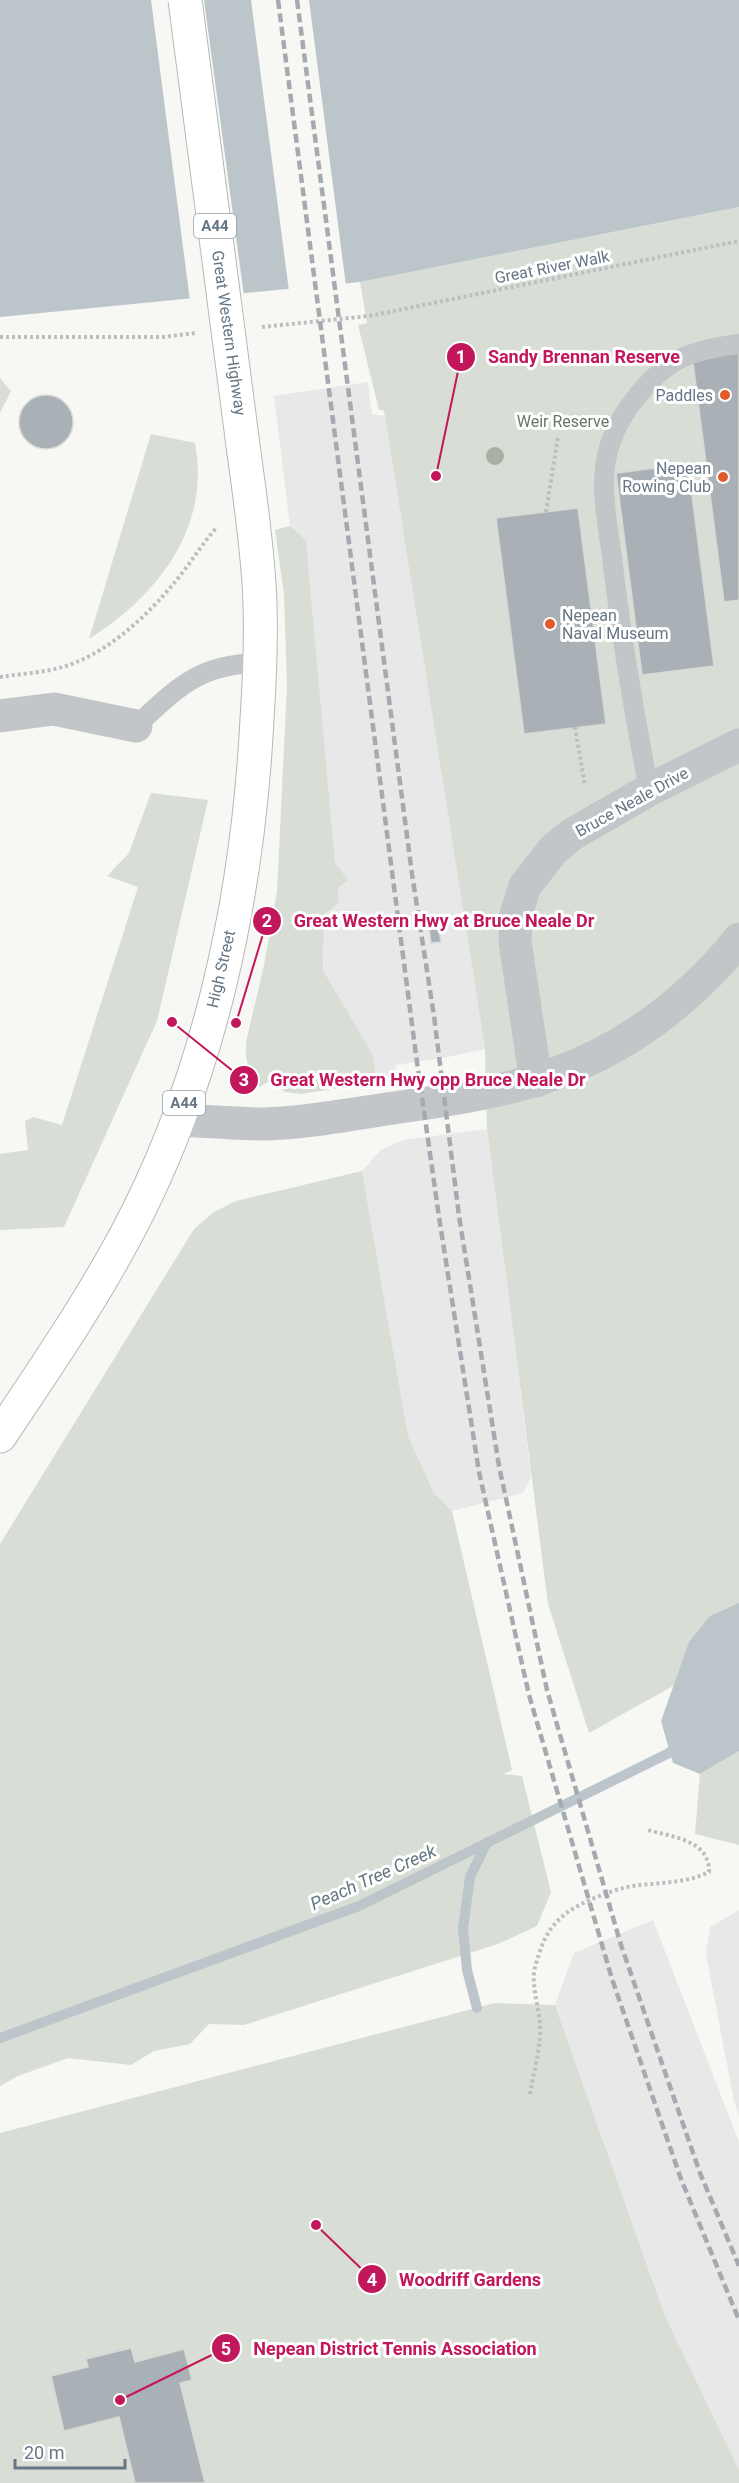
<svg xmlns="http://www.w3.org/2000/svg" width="739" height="2483" font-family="Roboto,sans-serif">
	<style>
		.built { fill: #e7e8e7 }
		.green { fill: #d8ded5 }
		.water { fill: #bcc6ca }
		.pier { fill: #f7f7f4 }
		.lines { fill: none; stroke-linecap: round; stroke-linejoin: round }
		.stream { stroke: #bcc6ca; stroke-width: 10 }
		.building { fill: #a9b1b6; stroke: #d8d8d6; stroke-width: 1.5 }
		.trunk-casing { stroke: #b5b8bb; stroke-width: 35 }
		.path { stroke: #bcbec0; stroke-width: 4; stroke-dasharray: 3 3; stroke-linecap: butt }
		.service { stroke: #c2c6c9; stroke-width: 20 }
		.minor { stroke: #c2c6c9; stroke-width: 33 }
		.trunk { stroke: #fff; stroke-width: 33 }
		.rail { stroke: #a5aab0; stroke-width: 4.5; stroke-dasharray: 9 4.5; stroke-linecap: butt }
		.trunk-bridge-casing { stroke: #b5b8bb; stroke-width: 35; stroke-linecap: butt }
		.trunk-bridge { stroke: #fff; stroke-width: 33 }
		.tree { fill: #a7b1a3 }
		.poi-dot { fill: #e15a29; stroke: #fff; stroke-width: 2 }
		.labels { text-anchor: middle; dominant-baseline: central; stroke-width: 6; stroke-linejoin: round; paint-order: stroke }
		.shield { fill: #fff; stroke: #949fa9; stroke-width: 1.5 }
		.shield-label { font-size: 15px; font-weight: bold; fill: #667684 }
		.street-label { font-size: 16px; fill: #667684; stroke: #fff }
		.poi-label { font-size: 16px; fill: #667684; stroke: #fff; text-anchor: end }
		.park-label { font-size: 16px; fill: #657761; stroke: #fff }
		.water-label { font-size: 18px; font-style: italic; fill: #627780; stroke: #fff }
		.leader { fill: none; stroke: #c2185b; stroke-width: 2 }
		.callout-dot { fill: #c2185b; stroke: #fff; stroke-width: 2 }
		.mark-label { font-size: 18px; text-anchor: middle; font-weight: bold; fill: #fff }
		.callout-label { font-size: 18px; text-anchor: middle; font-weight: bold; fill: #c2185b; stroke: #fff; stroke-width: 6; stroke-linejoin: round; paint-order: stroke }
	</style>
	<rect width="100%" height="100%" fill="#f7f7f4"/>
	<path class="built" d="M368,382L372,414L385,416L485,1049L443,1058L395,1065L397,1079L377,1082L373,1055L323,970L324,915L339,902L338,888L348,880L335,862L306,540L290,526L274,396Z
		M487,1129L531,1477L523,1493L452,1511L434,1493L408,1436L362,1171L381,1150L403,1140Z
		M739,1910V2117L734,2101L706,1954L710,1927Z
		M653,1920L739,2142V2470L665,2316L555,2005L574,1953Z"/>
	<path class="green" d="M739,207V1649L589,1733L548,1604L487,1129L485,1049L385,416L383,410H379L358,325L367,323L360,282Z
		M0,378L11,391L0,413Z
		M151,434L195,443C211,528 158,595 89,639Z
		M290,526L306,540L335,862L348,880L338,888L339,902L324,915L323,970L373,1055L377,1082L301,1094L285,1092L276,1082L270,1081L259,1087L250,1074L246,1057V1042L264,965L277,892L287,686L284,595L275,530Z
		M151,793L208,800L157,1021L64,1227L0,1230V1154L28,1150L25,1121L33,1117L62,1125L138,887L107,876L129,853Z
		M362,1171L408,1436L434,1493L452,1511L512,1770L503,1774L522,1776L551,1892L537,1926L498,1944L244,2025L209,2024L190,2044L154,2051L131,2065L68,2058L18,2076L0,2086V1544L194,1229L214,1212L236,1201Z
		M739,1751V1845L695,1834L700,1774Z
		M495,2003L555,2005L665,2316L739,2470V2483H0V2133Z"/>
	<path class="water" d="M0,0H739V207L360,282L0,317Z
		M739,1603V1751L700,1774L673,1763L661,1721L689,1642L710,1616Z"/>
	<path class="pier" d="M151,0H204L244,296L190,301Z
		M251,0H309L346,286L289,291Z"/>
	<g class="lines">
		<path class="stream" d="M477,2008L467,1970L463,1928L470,1877L487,1842
			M0,2038L359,1906L667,1754L682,1744"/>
	</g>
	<path class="building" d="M739,349V600L724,602L692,355Z
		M19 422a27 27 0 1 1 54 0a27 27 0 1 1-54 0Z
		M688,464L714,666L642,675L616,473Z
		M578,508L606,724L524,734L496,518Z
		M438,925L441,942L431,943L429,926Z
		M131,2348L135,2362L184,2349L192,2380L180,2383L205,2483H135L119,2417L64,2431L51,2376L88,2367L86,2359Z"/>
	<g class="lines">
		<g class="trunk-casing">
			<path id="trunk" d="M0,1436C43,1371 88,1306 125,1237C210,1079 248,896 257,719C260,674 262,628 259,583C256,539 250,496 244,453"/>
		</g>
		<path class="path" d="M262,327L369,316L739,241
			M0,337H163L195,333
			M546,512L558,437
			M0,677C19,674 40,673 59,668C105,656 146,617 175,582C190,564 202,544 217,527
			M575,727L585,786
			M530,2094C533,2075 539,2055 540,2035C542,2015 532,1993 534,1972C535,1966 537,1960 539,1954C551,1914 579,1903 616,1890C647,1880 679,1887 709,1872C710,1840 672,1837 648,1830"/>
		<path class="service" d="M136,726C178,687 199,664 260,663
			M649,790C634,713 621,635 612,557C607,520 598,480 610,444C620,412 654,369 686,356C702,350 722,346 739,344"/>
		<path class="minor" d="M0,716L54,709L136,726
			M536,1081L515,942L516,914L525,886L553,850L571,835L649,790L739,745
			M179,1120C207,1121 236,1124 265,1124C307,1123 358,1113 400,1107C514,1091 597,1074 686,995C705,978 724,959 739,939"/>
		<use href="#trunk" class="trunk"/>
		<path class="rail" d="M278,0L416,1055L439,1217L479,1472L529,1695L612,1979L681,2179L739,2320
			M297,0L412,874L434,1016L459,1216L499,1466L547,1690L621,1945L700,2173L739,2266"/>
		<g class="trunk-bridge-casing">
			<path id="trunk-bridge" d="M185,0L244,453"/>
		</g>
		<use href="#trunk-bridge" class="trunk-bridge"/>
	</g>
	<circle class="tree" cx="495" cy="456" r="9"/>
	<g class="poi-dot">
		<circle cx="725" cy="395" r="6"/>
		<circle cx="723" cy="477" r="6"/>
		<circle cx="550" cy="624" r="6"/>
	</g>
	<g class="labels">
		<g class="shield">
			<rect x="194" y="214" width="42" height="24" rx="4.5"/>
			<rect x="163" y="1091" width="42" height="24" rx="4.5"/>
		</g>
		<g class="shield-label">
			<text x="215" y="226">A44</text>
			<text x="184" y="1103">A44</text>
		</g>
		<g class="street-label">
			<text transform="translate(552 267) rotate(-11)">Great River Walk</text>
			<text transform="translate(229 333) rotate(82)">Great Western Highway</text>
			<text transform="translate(632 802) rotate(-29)">Bruce Neale Drive</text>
			<text transform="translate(221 969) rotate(-77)">High Street</text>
		</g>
		<g class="poi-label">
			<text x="713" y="395">Paddles</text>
			<text x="711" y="468">Nepean<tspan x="711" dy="18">Rowing Club</tspan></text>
			<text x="562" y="615" text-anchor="start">Nepean<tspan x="562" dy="18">Naval Museum</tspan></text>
		</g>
		<g class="park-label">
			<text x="563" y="421">Weir Reserve</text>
		</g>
		<g class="water-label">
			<text transform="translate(373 1877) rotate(-24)">Peach Tree Creek</text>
		</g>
	</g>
	<path class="leader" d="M436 476L461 357M236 1023L267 921M172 1022L244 1080M316 2225L372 2279M120 2400L226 2348"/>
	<g class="callout-dot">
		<circle cx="436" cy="476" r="6"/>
		<circle cx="236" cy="1023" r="6"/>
		<circle cx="172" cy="1022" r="6"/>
		<circle cx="316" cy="2225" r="6"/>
		<circle cx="120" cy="2400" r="6"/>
		<circle cx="461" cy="357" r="15"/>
		<circle cx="267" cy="921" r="15"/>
		<circle cx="244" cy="1080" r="15"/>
		<circle cx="372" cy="2279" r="15"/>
		<circle cx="226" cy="2348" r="15"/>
	</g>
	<g class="mark-label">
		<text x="461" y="363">1</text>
		<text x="267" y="927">2</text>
		<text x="244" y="1086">3</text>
		<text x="372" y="2286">4</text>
		<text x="226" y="2355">5</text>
	</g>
	<g class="callout-label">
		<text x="584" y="363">Sandy Brennan Reserve</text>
		<text x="444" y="927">Great Western Hwy at Bruce Neale Dr</text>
		<text x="428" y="1086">Great Western Hwy opp Bruce Neale Dr</text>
		<text x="470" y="2286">Woodriff Gardens</text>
		<text x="395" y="2355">Nepean District Tennis Association</text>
	</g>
	<path d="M15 2459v9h110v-9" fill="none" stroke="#667684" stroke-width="3"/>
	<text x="24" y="2459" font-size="18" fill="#667684" stroke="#ffffff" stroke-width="4.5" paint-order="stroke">20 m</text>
</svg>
